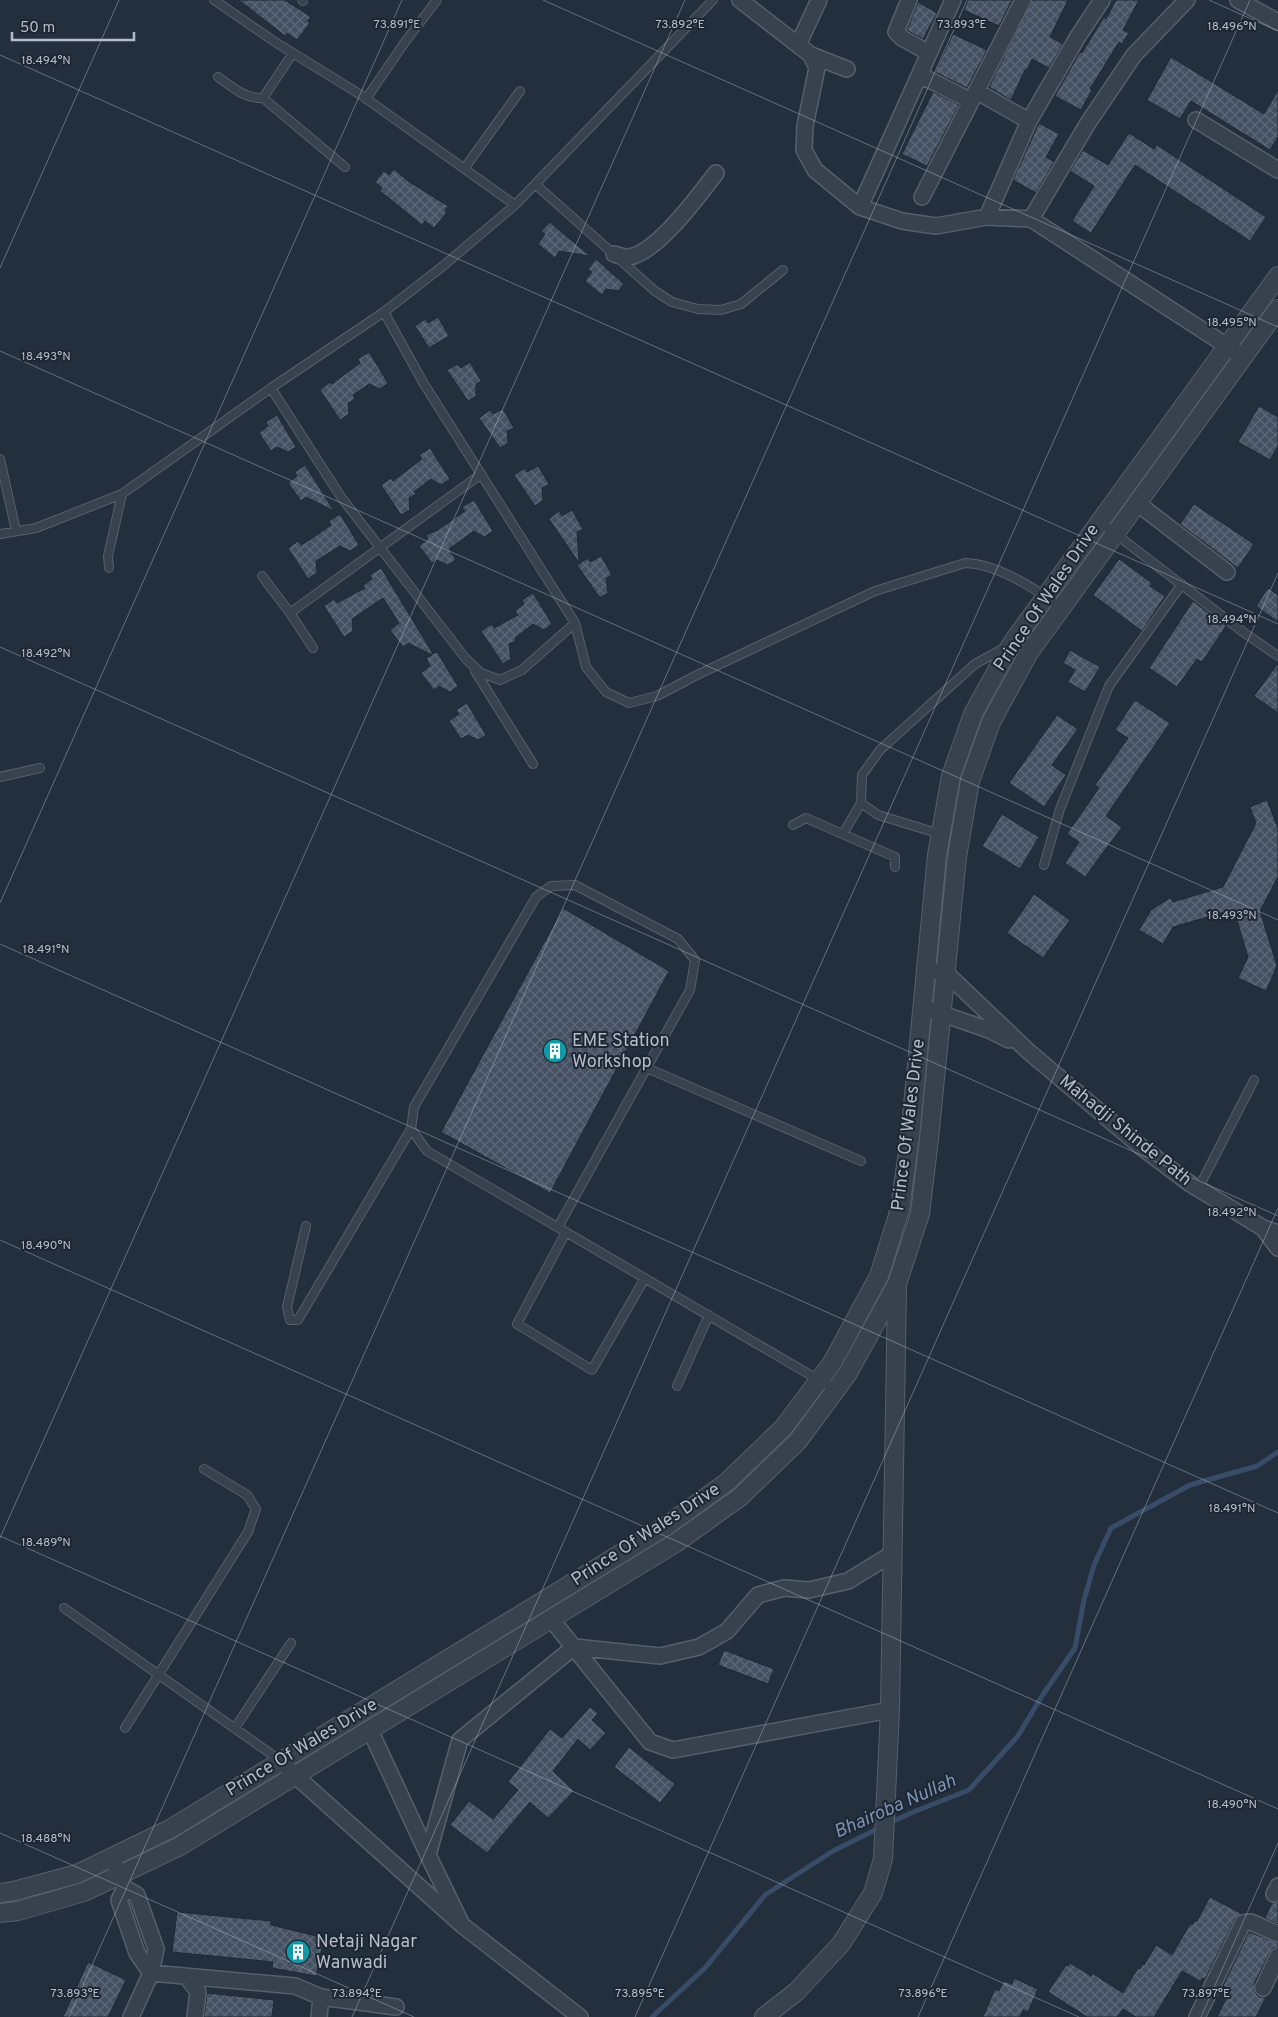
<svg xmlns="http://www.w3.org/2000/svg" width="1278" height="2017" font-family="Overpass,sans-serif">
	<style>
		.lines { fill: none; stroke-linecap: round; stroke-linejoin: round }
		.stream { stroke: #394c67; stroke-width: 5 }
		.building { fill: url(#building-cross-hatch); stroke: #1f2835 }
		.service-casing { stroke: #565f6c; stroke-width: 10 }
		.minor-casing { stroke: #565f6c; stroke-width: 18 }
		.tertiary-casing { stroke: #565f6c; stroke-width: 20 }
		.service { stroke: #38414e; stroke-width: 8 }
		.minor { stroke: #38414e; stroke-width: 15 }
		.tertiary { stroke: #38414e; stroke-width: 18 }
		.ticks { fill: none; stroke: #b4bcc9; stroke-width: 1; stroke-opacity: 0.45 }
		.labels { text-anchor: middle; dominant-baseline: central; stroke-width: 4; stroke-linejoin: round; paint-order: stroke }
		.street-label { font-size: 18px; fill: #b4bcc9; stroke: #1d2633 }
		.poi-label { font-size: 18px; fill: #b4bcc9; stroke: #1d2633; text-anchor: start }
		.water-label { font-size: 19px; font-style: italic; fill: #7c92b1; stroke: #1d2633 }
		.ticks-label { font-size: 12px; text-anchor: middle; fill: #b4bcc9; stroke: #1d2633; stroke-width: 4; stroke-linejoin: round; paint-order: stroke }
	</style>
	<defs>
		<pattern id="building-cross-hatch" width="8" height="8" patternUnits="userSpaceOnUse" patternTransform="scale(1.25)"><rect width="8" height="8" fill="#455162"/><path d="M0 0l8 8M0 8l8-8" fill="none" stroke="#5d6877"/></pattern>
	</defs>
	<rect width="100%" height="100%" fill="#242f3e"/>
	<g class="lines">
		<path class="stream" d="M889,1823L911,1813L969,1790L1018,1736L1042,1696L1075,1648L1084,1600L1094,1565L1111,1528L1190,1485L1257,1466L1278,1452
			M652,2017L705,1968L765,1895L833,1851L881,1827"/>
	</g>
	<path class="building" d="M239,0H285L311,17L307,21L310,23L297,40L287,33L285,36Z
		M968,0H1012L999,26L964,10Z
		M1032,0H1068L1050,37L1063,44L1049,68L1032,59L1027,70H1025L1011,100L989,87Z
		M1116,0H1139L1123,30L1129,33L1122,44L1119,42L1090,89L1092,90L1081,110L1055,96L1080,52L1082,53L1104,17L1106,19Z
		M918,2L937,13L923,39L907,30Z
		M953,34L987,50L967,88L935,72Z
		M1171,57L1264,114L1278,90V137L1270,150L1191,101L1180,119L1147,100Z
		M933,92L959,105L927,166L902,154Z
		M1039,123L1059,134L1046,157L1054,162L1036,193L1013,180Z
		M1129,133L1154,149L1157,145L1266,217L1250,241L1135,165L1091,233L1072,221L1094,186L1070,171L1083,150L1108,165Z
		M394,169L408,181L448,206L445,210L447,212L434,228L425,221L422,225L380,191L382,188L375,182L384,171L389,175Z
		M550,222L566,236L590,256L559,251L555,258L538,244L545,234L541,231Z
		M596,259L624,284L618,291L606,289L602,295L585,281L592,272L588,269Z
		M438,317L449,336L429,348L415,326L425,319L428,323Z
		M369,352L388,383L380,389L369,384L353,395L355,399L348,403L349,414L340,420L320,390L330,382L332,384L360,363L358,359Z
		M470,362L481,381L476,384V396L468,401L447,370L458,364L461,368Z
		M1259,406L1278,417V446L1270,460L1238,442Z
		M503,409L514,428L507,431L508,443L500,448L479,418L490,410L493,414Z
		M277,415L296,447L288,452L277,447L271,451L259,433L268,426L266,422Z
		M430,448L450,479L441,485L431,479L414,492L416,494L409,498L410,510L401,515L381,485L391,478L393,481L422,459L419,455Z
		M305,465L317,484L334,511L306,497L301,501L288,483L297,476L295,472Z
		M538,466L549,484L542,488L543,500L535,506L514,475L525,468L527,472Z
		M474,500L493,531L484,537L474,531L449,549L456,560L448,565L437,560L432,563L419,546L428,539L426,535L438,530L465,511L462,507Z
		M1194,504L1254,544L1238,568L1180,524Z
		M572,510L583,529L577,532L579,563L549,519L559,511L562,516Z
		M340,514L359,545L350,551L340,546L316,561L317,573L308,579L288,548L298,541L301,545L311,539L331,525L329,521Z
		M601,556L612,575L606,578L608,593L600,598L577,565L588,558L590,562Z
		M1119,559L1152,583L1150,586L1165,596L1142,631L1093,595Z
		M381,568L433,654L437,652L458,686L450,692L439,686L434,690L421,673L430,666L426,658L432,655L408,643L403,647L390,630L399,623L383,598L352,619L353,631L344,637L324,606L334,599L337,603L365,588L363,586L372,579L370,575Z
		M1268,588L1278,595V622L1256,606Z
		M533,593L552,624L544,630L533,624L515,638L516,641L509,644L511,659L503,664L481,631L492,624L494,628L518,615L515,611L524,604L522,600Z
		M1193,601L1226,626L1202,662L1197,659L1177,687L1149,668Z
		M1070,650L1100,667L1085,692L1068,682L1075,670L1063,663Z
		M1278,663V713L1254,696Z
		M1135,700L1170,723L1106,816L1122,827L1085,877L1065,863L1079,842L1067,834L1099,788L1095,785L1128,738L1115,730Z
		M467,703L486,735L478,740L468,735L461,739L449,721L459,714L456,710Z
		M1057,715L1078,729L1052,765L1066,775L1044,807L1009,783Z
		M1267,800L1278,828V877L1260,911L1277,966L1266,991L1238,978L1248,957L1236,917L1225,912L1173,927L1163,944L1139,930L1151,910L1170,898L1173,902L1223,887L1256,823L1250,807Z
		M1002,814L1039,837L1020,869L982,846Z
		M1034,894L1070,920L1043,958L1007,933Z
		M563,908L669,971L550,1193L441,1132Z
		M724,1650L774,1669L768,1684L718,1665Z
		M590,1707L598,1713L592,1720L606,1733L590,1750L578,1739L553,1771L574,1791L548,1818L530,1802L487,1853L450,1825L469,1801L493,1819L518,1790L508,1782L550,1729L562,1738Z
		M629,1747L675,1784L660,1803L614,1767Z
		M1210,1897L1242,1914L1235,1919L1205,1979L1202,1978L1200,1981L1182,1971L1154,2017H1136L1123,2009L1117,2017H1087L1048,1992L1066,1965L1068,1966L1070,1963L1091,1976L1092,1973L1123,1993L1138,1968L1140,1969L1143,1964L1144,1965L1156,1945L1172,1955L1190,1924L1192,1925L1195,1921H1197Z
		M1278,1902V1924L1265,1918L1272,1903Z
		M177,1912L271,1921V1925L324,1938L316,1976L272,1968L273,1962L172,1952Z
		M1249,1932L1278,1943V1947L1273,1948L1270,1952L1254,1984L1256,1994L1259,1997H1266L1256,2017H1217L1231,1989L1223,1986Z
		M88,1962L126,1980L108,2017H63Z
		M1014,1978L1038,1989L1028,2012L1023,2010L1020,2017H983L995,1989L999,1991L1004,1981L1012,1984Z
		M207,1993L274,2000L272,2017H204Z"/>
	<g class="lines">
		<g class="service-casing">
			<path id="service" d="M214,0L275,42L361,95L515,205
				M302,0L303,1
				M218,77C232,87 245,99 263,98L293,53
				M263,98L345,167
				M366,99L405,42L437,0
				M464,169L520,91
				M535,184L655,291L672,302L698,309L721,310L741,304L783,270
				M384,312L424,384L575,623L586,667L606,692L629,703L657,696L697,675L875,591L965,563C997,564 1036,589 1061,608
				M271,388L341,497L466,659L481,673L500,680L522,670L575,623
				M0,459L16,531
				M1100,522L1243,632L1278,656
				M0,534L36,528L122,494L271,388L384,312L443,266L515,205L713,0
				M109,568L108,556L122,494
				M262,576L290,613L313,648
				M290,613L480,475
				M475,671L533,764
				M0,777L40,768
				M793,825L806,818L895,857V867
				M843,834L861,803
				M940,834L878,815L861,803L862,775L880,750L975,664L1006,647
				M1044,865L1060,809L1109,686L1182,584
				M647,1068L861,1161
				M411,1129L427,1151L836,1390
				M1198,1189L1254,1080
				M306,1226L287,1307L290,1320H298L411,1129L414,1107L536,897L551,886L575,885L678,939L695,960L690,990L558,1227
				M566,1232L517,1324L592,1370L645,1278
				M677,1386L709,1315
				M64,1608L281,1761
				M125,1728L248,1532L256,1509L247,1495L204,1469
				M235,1728L291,1643"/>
		</g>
		<g class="minor-casing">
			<path id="minor" d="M740,0L811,55L817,68L805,126L804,150L815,170L860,207
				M909,0L896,32L902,38L929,53
				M953,0L860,207L902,221L936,226L987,217L1031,219L1244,357
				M1238,0L1278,22
				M798,45L819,0
				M811,55L847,69
				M920,75L971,101
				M976,91L1029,121
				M1196,120L1278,170
				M922,197L1023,0
				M987,217L1029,121L1077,38L1102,0
				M1031,219L1088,123L1134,55L1187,0
				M614,254C618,255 625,258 629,257C657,253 699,195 716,173
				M1137,503L1227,572
				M926,970L946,973L1028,1051L1140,1146L1189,1183L1263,1228L1278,1233
				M922,1007L989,1030L1009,1040
				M1263,1228L1278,1248
				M551,1619L650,1742L673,1750L890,1710
				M370,1730L428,1855
				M288,1769L462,1925L580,2017
				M112,1858L125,1888L137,1895L156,1949L151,1973L131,2017
				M125,1888L119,1900L137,1953L151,1973L295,1986L321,1997L396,2007
				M1274,1894L1278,1886
				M462,1925L428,1855L460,1740L574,1647L660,1656L699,1647L727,1631L758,1595L784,1588L809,1590L848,1581L892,1554
				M187,1977L198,1992L195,2017
				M1263,1988L1278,1956
				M319,2017L321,1997
				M1197,2017L1243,1923L1251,1922L1278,1934"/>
		</g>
		<g class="tertiary-casing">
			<path id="tertiary" d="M0,1893L14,1891L77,1874L170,1829L666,1526L727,1482L783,1428L832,1363L879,1276L900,1209L910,1137L937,855L951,776L973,714L1012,643L1278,276
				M0,1913L18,1911L84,1892L180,1846L677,1542L740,1497L798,1441L848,1373L897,1284L920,1214L929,1139L957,857L970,781L991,722L1028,654L1278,309
				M764,2017L796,1992L841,1944L873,1893L883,1859L890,1710L897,1288"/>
		</g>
		<use href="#service" class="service"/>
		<use href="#minor" class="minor"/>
		<use href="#tertiary" class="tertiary"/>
	</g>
	<path class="ticks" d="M543,0L1278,327M1209,0L1278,31M0,55L1278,624M0,268L119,0M0,351L1278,920M0,647L1278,1216M0,903L402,0M0,944L1278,1513M0,1240L1278,1809M0,1536L1079,2017M0,1538L685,0M0,1833L414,2017M69,2017L967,0M352,2017L1250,0M635,2017L1278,573M918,2017L1278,1208M1201,2017L1278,1843"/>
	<defs>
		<g id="building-disc" transform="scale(1.25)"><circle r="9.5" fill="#0f9aa8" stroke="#1d2633"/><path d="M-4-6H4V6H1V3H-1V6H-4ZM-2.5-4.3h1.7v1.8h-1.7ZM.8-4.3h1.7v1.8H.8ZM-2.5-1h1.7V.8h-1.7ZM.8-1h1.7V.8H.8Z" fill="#fff"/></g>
	</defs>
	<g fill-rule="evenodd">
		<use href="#building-disc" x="555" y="1051"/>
		<use href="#building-disc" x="298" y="1952"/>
	</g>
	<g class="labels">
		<g class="street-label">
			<text transform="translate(1047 598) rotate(-56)">Prince Of Wales Drive</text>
			<text transform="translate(909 1125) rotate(-83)">Prince Of Wales Drive</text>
			<text transform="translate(1125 1131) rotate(39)">Mahadji Shinde Path</text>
			<text transform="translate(646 1535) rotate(-33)">Prince Of Wales Drive</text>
			<text transform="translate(302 1748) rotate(-31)">Prince Of Wales Drive</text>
		</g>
		<g class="poi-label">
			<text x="572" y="1041">EME Station<tspan x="572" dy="21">Workshop</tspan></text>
			<text x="316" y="1942">Netaji Nagar<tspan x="316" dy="21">Wanwadi</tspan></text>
		</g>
		<g class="water-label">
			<text transform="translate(895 1807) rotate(-24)">Bhairoba Nullah</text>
		</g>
	</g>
	<g class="ticks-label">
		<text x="397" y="28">73.891°E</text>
		<text x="962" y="28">73.893°E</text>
		<text x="680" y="28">73.892°E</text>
		<text x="1232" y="30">18.496°N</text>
		<text x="46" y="64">18.494°N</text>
		<text x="1232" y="326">18.495°N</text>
		<text x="46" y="360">18.493°N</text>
		<text x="1232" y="623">18.494°N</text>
		<text x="46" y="657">18.492°N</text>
		<text x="1232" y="919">18.493°N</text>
		<text x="46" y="953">18.491°N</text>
		<text x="1232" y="1216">18.492°N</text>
		<text x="46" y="1249">18.490°N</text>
		<text x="1232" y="1512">18.491°N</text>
		<text x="46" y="1546">18.489°N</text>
		<text x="1232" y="1808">18.490°N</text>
		<text x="46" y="1842">18.488°N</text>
		<text x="75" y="1997">73.893°E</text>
		<text x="357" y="1997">73.894°E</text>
		<text x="640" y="1997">73.895°E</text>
		<text x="923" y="1997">73.896°E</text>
		<text x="1206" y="1997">73.897°E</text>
	</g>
	<path d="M12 32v8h122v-8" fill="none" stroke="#b4bcc9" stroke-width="2.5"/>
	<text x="20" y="32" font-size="15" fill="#b4bcc9" stroke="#1d2633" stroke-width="4" paint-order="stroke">50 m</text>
</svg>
